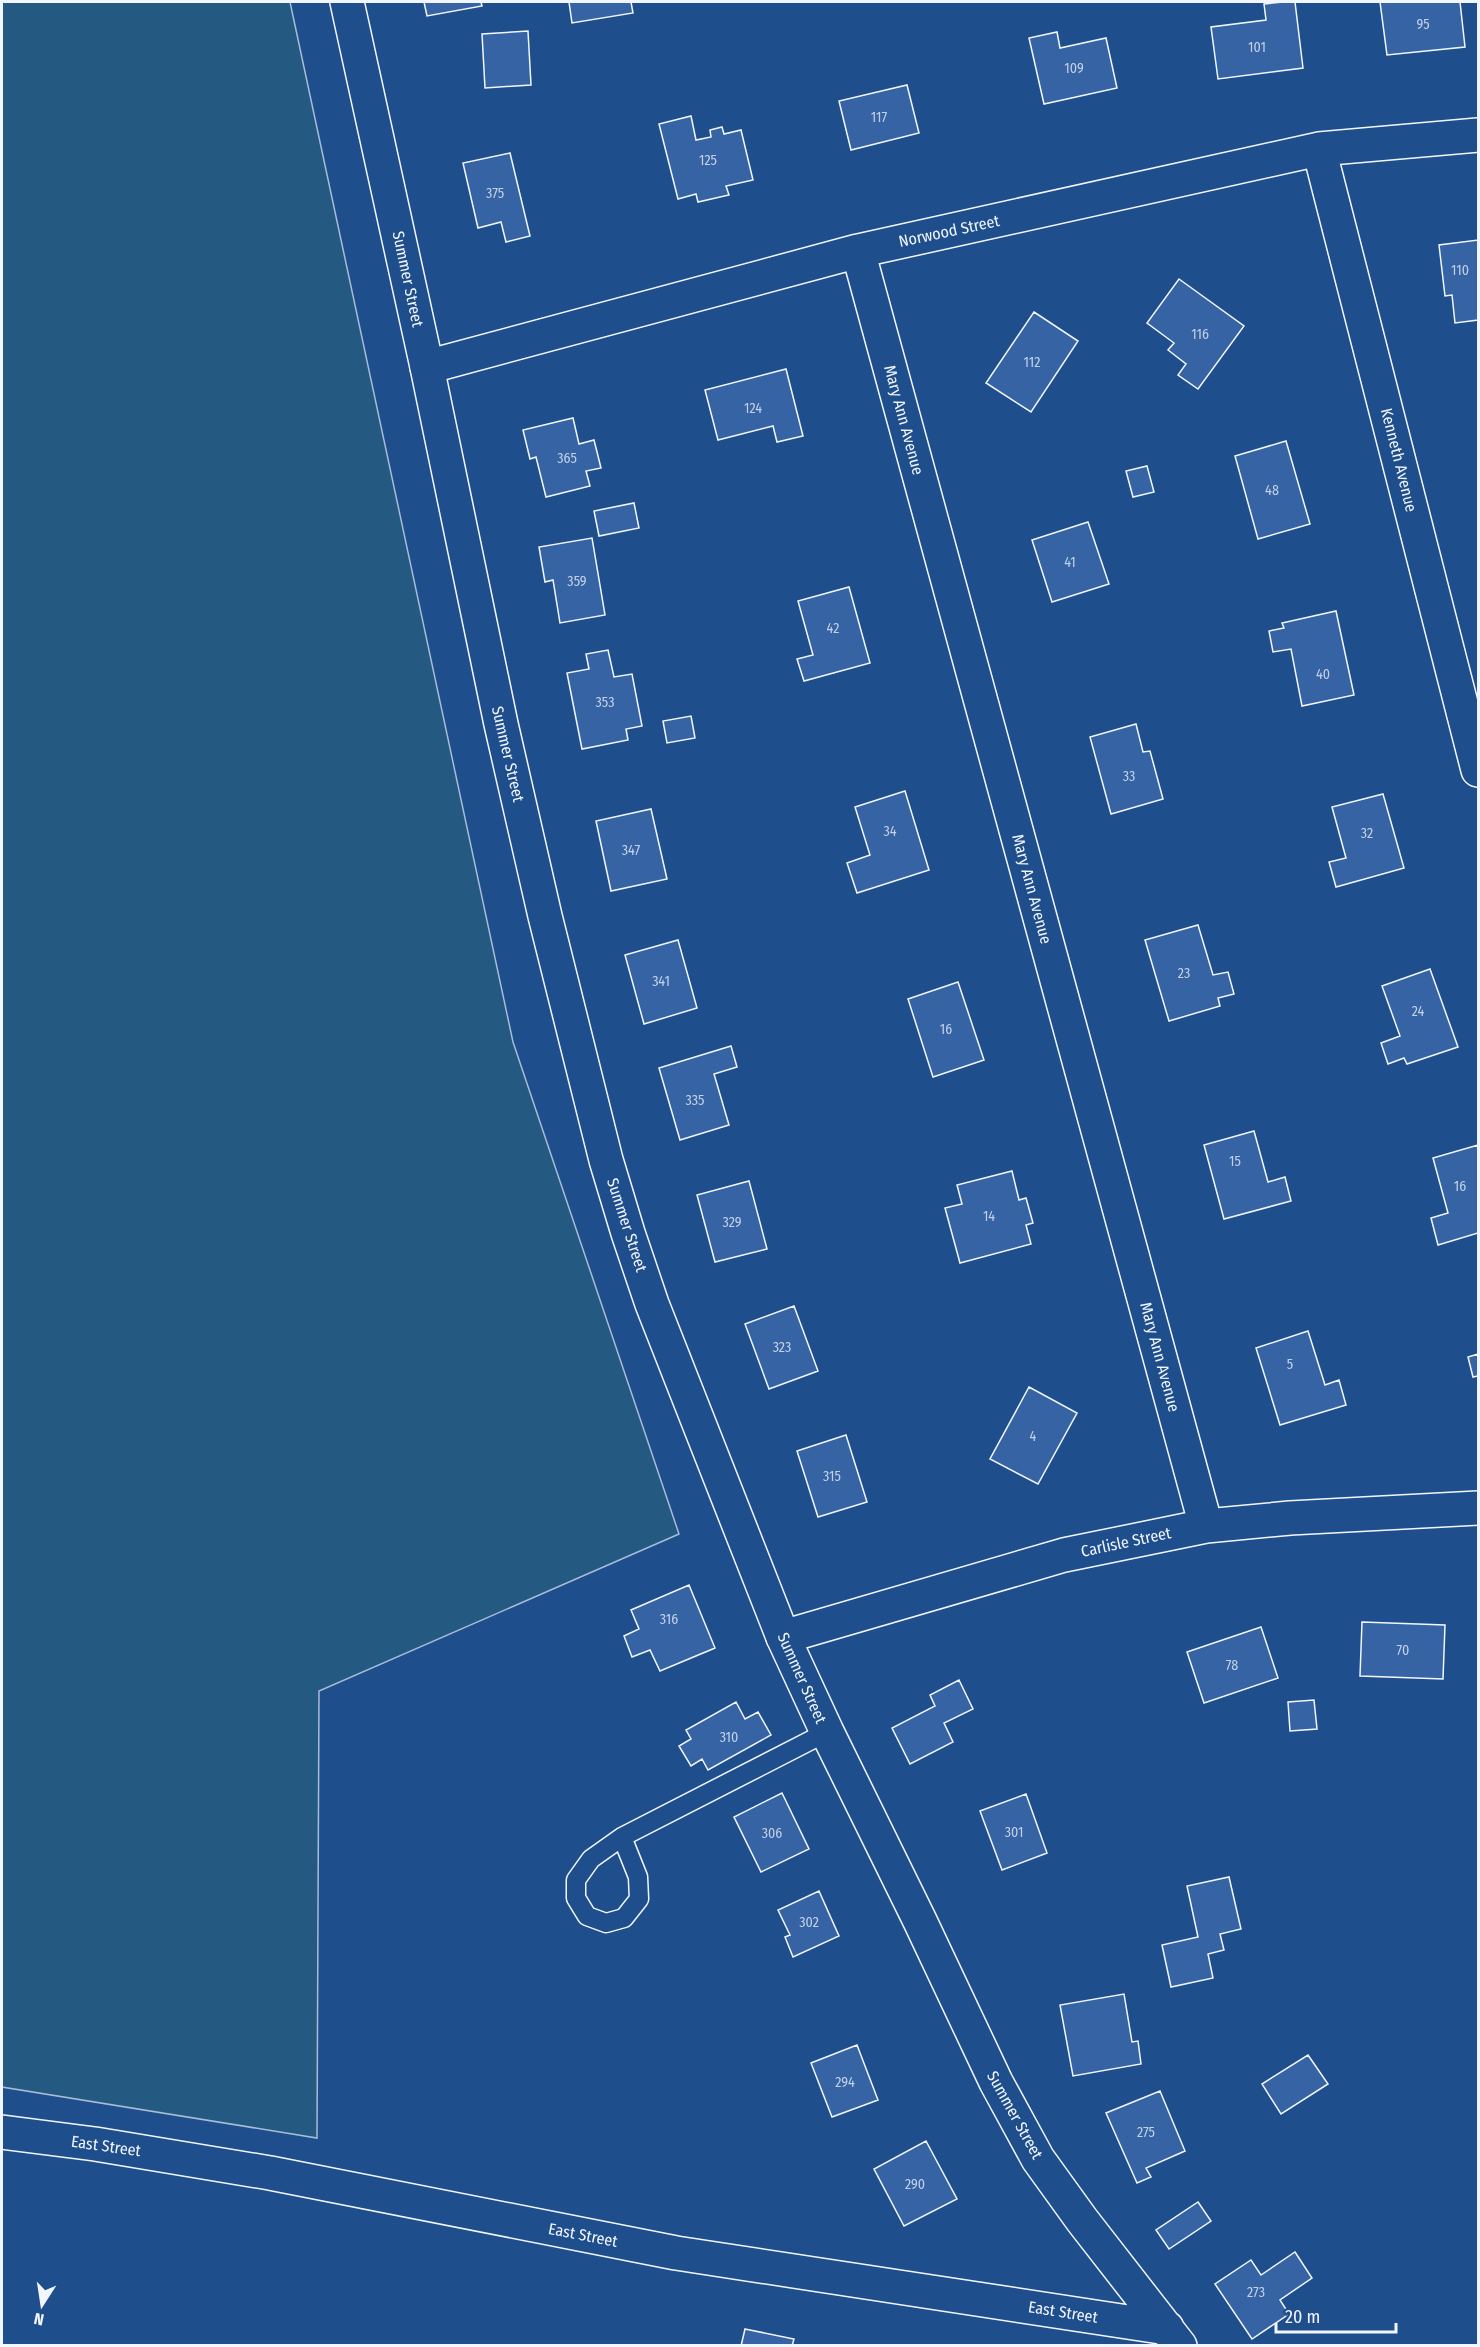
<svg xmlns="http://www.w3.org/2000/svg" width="1480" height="2347" font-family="'Fira Sans Condensed',sans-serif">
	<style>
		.green { fill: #245a82; stroke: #a8bbd7; stroke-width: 1.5 }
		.building { fill: #3563a3; stroke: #f2f6ff; stroke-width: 1.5 }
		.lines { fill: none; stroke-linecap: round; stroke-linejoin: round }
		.lane-casing { stroke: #f2f6ff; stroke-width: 21 }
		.street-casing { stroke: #f2f6ff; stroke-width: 36 }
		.secondary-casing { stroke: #f2f6ff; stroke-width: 36 }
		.lane { stroke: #1f4e8c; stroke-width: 18 }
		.street { stroke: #1f4e8c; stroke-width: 33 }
		.secondary { stroke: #1f4e8c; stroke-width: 33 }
		.labels { text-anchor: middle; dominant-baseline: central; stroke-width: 4.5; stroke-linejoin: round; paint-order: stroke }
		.number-label { font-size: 14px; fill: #c3d1e8 }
		.street-label { font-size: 16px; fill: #f2f6ff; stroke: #1f4e8c }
	</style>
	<rect width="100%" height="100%" fill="#1f4e8c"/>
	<path class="green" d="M2,2H290L513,1042L679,1534L319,1691L317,2138L2,2087Z"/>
	<path class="building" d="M424,2H481L482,6L427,16Z
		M569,2H631L633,13L572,23Z
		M1283,2H1295L1303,68L1218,79L1211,27L1266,20L1264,4Z
		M1380,2H1460L1465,47L1387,55Z
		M528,31L531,85L485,88L482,34Z
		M1057,32L1060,48L1106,38L1117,88L1044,104L1029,38Z
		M907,85L919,133L851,150L839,101Z
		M691,116L696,140L711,137L710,130L722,127L724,134L741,130L753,180L726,186L729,195L698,202L696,194L678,199L659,124Z
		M510,153L530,236L506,242L501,222L478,228L463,163Z
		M1478,240V320L1455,323L1452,295L1445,296L1439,245Z
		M1179,279L1244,326L1198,389L1178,375L1186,364L1168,350L1174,343L1147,323Z
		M1034,312L1078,341L1031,412L986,383Z
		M786,369L803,436L777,442L773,426L718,440L705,390Z
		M573,418L579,444L594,440L601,468L586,471L590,486L546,497L536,457L530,459L523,430Z
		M1286,441L1310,524L1258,539L1235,456Z
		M1147,466L1154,492L1133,497L1126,471Z
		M634,503L639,528L599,536L594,511Z
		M1088,522L1109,584L1052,602L1032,540Z
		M592,538L605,615L560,623L553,580L545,582L539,547Z
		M849,587L870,663L804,681L797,659L813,655L798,601Z
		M1336,611L1354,695L1302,706L1291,649L1273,652L1269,631L1284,628L1282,623Z
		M608,650L614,677L632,674L642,726L626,729L628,740L582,749L567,673L589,669L586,654Z
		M691,716L695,738L667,743L663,721Z
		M1136,724L1143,752L1150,751L1163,799L1111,814L1090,737Z
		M905,791L929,870L857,893L847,863L870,855L855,807Z
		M1383,794L1404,868L1336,887L1329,862L1346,858L1332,807Z
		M651,809L667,879L611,891L596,821Z
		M1198,925L1213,975L1228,972L1234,994L1218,998L1220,1006L1169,1021L1145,940Z
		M678,940L697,1008L644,1024L625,955Z
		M1430,969L1458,1047L1407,1064L1404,1058L1388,1064L1381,1043L1400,1036L1382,986Z
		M958,982L984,1060L933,1077L908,999Z
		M731,1046L737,1067L714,1074L729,1125L680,1140L659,1068Z
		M1254,1131L1268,1182L1285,1177L1291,1201L1224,1219L1204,1145Z
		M1478,1145V1233L1438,1245L1431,1218L1448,1213L1433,1158Z
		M1012,1171L1019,1200L1026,1198L1033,1223L1026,1225L1031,1244L960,1263L945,1208L962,1204L957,1185Z
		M749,1181L767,1249L715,1262L697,1195Z
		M794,1306L818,1371L769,1389L745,1324Z
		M1308,1331L1325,1385L1339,1380L1346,1405L1280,1425L1256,1348Z
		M1478,1354V1376L1473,1377L1468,1357Z
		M1029,1387L1077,1413L1038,1484L990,1459Z
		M846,1435L867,1502L818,1517L797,1451Z
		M689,1585L715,1648L660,1671L650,1650L632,1657L624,1636L639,1629L631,1610Z
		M1362,1622L1445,1625L1443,1679L1360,1676Z
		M1261,1627L1278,1678L1204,1703L1187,1652Z
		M959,1680L973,1709L944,1723L953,1742L910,1764L892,1728L935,1706L930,1695Z
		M1314,1700L1317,1729L1290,1731L1288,1702Z
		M736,1702L745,1719L758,1712L771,1735L708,1770L702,1759L691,1766L679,1746L691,1739L686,1730Z
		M782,1793L809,1849L761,1872L734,1817Z
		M1026,1794L1047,1853L1002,1870L980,1811Z
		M1229,1877L1241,1929L1220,1934L1224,1950L1208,1954L1213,1978L1171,1987L1162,1945L1198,1937L1187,1886Z
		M819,1891L839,1936L793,1957L785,1937L790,1935L778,1910Z
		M1124,1994L1132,2042L1138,2041L1141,2064L1073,2076L1060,2005Z
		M857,2045L878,2100L832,2117L811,2063Z
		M1308,2055L1328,2084L1281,2114L1262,2084Z
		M1160,2091L1185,2151L1146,2168L1151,2177L1137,2183L1106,2113Z
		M926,2141L957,2199L904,2226L874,2169Z
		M1198,2202L1211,2221L1169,2249L1156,2230Z
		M1295,2252L1312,2278L1280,2300L1289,2314L1252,2339L1215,2284L1251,2260L1261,2275Z
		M745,2329L794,2339L792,2346H741Z"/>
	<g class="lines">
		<g class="lane-casing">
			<path id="lane" d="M622,1837L638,1877L639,1899L624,1918L606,1923L587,1916L576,1898V1880L591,1859L622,1837L827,1732"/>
		</g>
		<g class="street-casing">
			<path id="street" d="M1319,149L1478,770
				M858,251L1206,1526
				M427,367L858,251L1319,149L1478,135
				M783,1637L1064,1555L1206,1526L1290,1518L1478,1508"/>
		</g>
		<g class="secondary-casing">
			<path id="secondary" d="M347,2L427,367L501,724L545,916L606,1160L628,1233L652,1304L783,1637L827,1732L920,1921L996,2082L1038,2159L1082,2220L1180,2346
				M2,2132L95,2144L270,2173L676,2253L1167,2328"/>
		</g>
		<use href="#lane" class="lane"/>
		<use href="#street" class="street"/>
		<use href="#secondary" class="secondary"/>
	</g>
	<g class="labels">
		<g class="number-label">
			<text x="1423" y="24">95</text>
			<text x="1257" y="47">101</text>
			<text x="1074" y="68">109</text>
			<text x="879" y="117">117</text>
			<text x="708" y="160">125</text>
			<text x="495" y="193">375</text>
			<text x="1460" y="270">110</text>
			<text x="1200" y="334">116</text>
			<text x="1032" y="362">112</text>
			<text x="753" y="408">124</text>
			<text x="567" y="458">365</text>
			<text x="1272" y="490">48</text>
			<text x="1070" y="562">41</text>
			<text x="577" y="581">359</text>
			<text x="833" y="628">42</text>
			<text x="1323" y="674">40</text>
			<text x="605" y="702">353</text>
			<text x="1129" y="776">33</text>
			<text x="890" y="831">34</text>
			<text x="1367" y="833">32</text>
			<text x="631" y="850">347</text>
			<text x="1184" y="973">23</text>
			<text x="661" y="981">341</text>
			<text x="1418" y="1011">24</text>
			<text x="946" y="1029">16</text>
			<text x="695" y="1100">335</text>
			<text x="1235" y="1161">15</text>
			<text x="1460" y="1186">16</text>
			<text x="989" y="1216">14</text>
			<text x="732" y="1222">329</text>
			<text x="782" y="1347">323</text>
			<text x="1290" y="1364">5</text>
			<text x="1033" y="1436">4</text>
			<text x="832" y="1476">315</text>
			<text x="669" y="1619">316</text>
			<text x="1403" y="1650">70</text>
			<text x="1232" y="1665">78</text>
			<text x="729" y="1737">310</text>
			<text x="1014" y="1832">301</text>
			<text x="772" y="1833">306</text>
			<text x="809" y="1922">302</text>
			<text x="845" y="2082">294</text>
			<text x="1146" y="2132">275</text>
			<text x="915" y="2184">290</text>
			<text x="1256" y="2292">273</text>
		</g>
		<g class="street-label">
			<text transform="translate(949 231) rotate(-12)">Norwood Street</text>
			<text transform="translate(408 279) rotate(78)">Summer Street</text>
			<text transform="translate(904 420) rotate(75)">Mary Ann Avenue</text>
			<text transform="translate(1399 460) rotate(76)">Kenneth Avenue</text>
			<text transform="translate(508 754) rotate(77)">Summer Street</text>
			<text transform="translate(1032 889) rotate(75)">Mary Ann Avenue</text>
			<text transform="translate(627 1225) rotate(72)">Summer Street</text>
			<text transform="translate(1160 1357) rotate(75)">Mary Ann Avenue</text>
			<text transform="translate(1126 1542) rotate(-12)">Carlisle Street</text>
			<text transform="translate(802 1678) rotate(66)">Summer Street</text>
			<text transform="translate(1015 2115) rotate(61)">Summer Street</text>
			<text transform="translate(106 2146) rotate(8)">East Street</text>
			<text transform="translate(583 2235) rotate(11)">East Street</text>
			<text transform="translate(1063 2312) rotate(9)">East Street</text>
		</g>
	</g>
	<rect width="1480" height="2347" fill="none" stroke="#f2f6ff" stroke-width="6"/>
	<g transform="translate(42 2305) rotate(192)" stroke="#1f4e8c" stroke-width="4.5" paint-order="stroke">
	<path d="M0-4.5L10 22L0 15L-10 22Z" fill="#f2f6ff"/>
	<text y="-9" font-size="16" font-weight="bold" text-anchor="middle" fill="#f2f6ff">N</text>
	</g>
	<path d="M1276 2323v9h120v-9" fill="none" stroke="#f2f6ff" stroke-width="3"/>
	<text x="1285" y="2323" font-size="18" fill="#f2f6ff" stroke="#1f4e8c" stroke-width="4.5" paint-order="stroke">20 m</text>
</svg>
